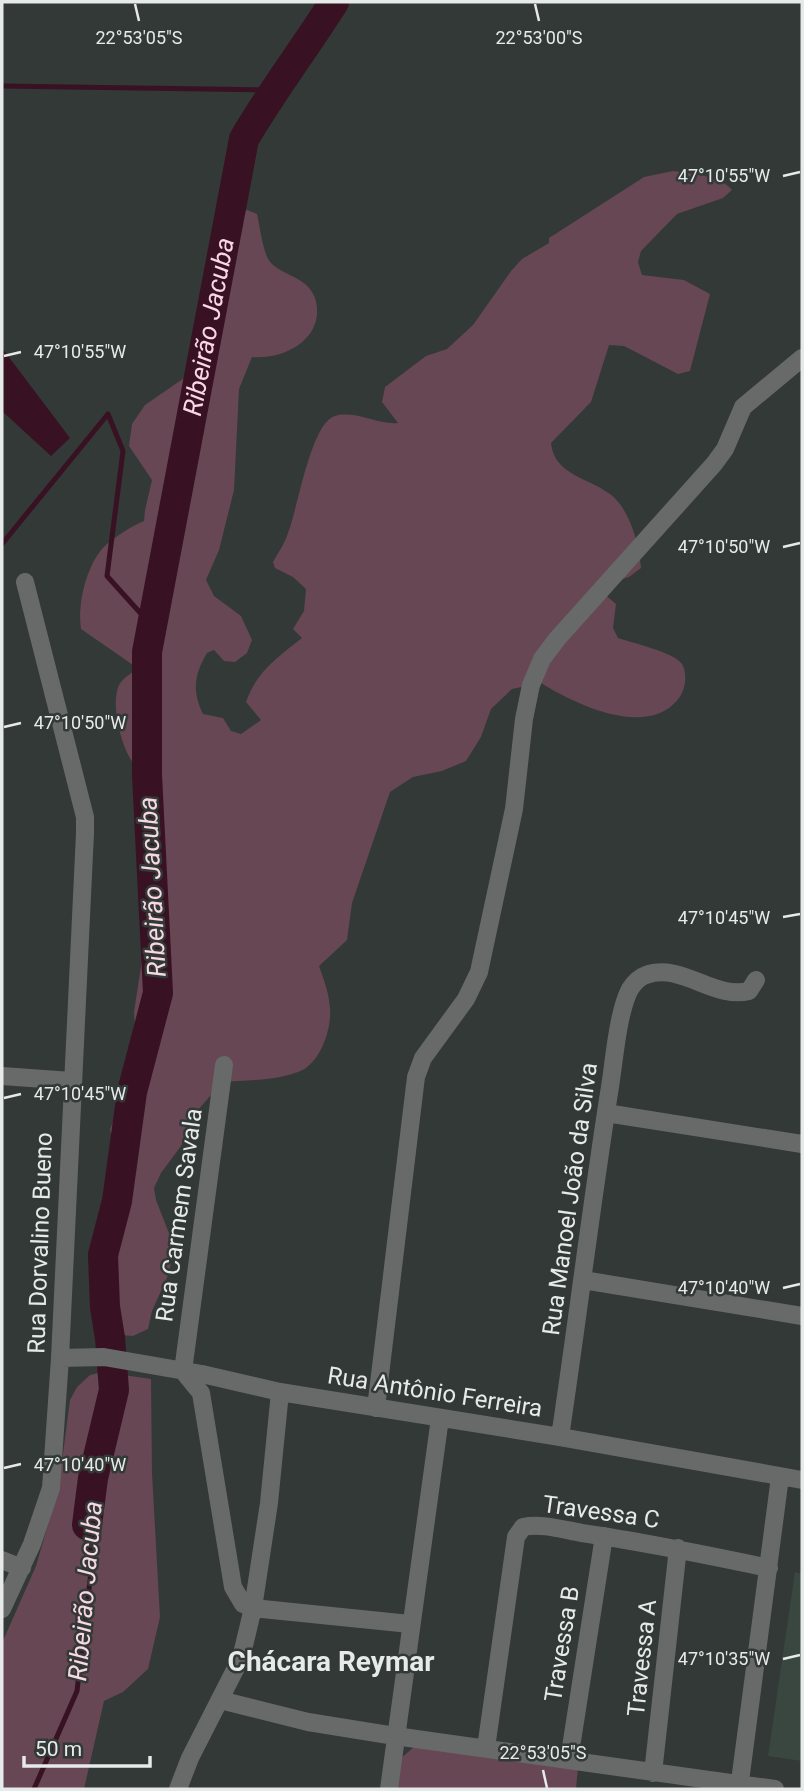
<svg xmlns="http://www.w3.org/2000/svg" width="804" height="1791" font-family="Roboto,sans-serif">
	<style>
		.built { fill: #3a4741 }
		.green { fill: #664753 }
		.water { fill: #381123 }
		.lines { fill: none; stroke-linecap: round; stroke-linejoin: round }
		.stream { stroke: #381123; stroke-width: 5 }
		.river { stroke: #381123; stroke-width: 30 }
		.street { stroke: #676a69; stroke-width: 18 }
		.ticks { fill: none; stroke: #e6eae9; stroke-width: 2.5 }
		.labels { text-anchor: middle; dominant-baseline: central; stroke-width: 5; stroke-linejoin: round; paint-order: stroke }
		.street-label { font-size: 24px; fill: #e6eae9; stroke: #323936 }
		.water-label { font-size: 26px; font-style: italic; fill: #f9d8e4; stroke: #323936 }
		.quarter-label { font-size: 28px; font-weight: bold; fill: #e6eae9; stroke: #323936 }
		.ticks-label { font-size: 18px; text-anchor: middle; fill: #e6eae9; stroke: #323936; stroke-width: 5; stroke-linejoin: round; paint-order: stroke }
	</style>
	<rect width="100%" height="100%" fill="#323936"/>
	<path class="built" d="M795,1572L802,1574V1761L768,1756Z"/>
	<path class="green" d="M673,171C691,174 720,175 732,190L723,198L677,214L641,251L638,262L642,275L684,280L710,294L690,371L678,374L624,346L609,345L591,402L551,443C554,475 589,478 610,494C630,509 639,544 641,568L629,577L596,587L616,604L613,628L618,638C632,643 674,652 682,664C687,672 686,687 681,695C652,741 576,705 541,683L512,689L491,709L481,737L466,761L442,771L413,777L390,792L352,903L347,940L319,966C324,980 329,993 330,1008C332,1029 320,1065 298,1072C274,1081 247,1080 222,1082L193,1116L181,1146L161,1173L154,1188L156,1200L174,1246L169,1273L152,1311L148,1329L133,1336L120,1335L113,1325L110,1308L113,1246L122,1216L124,1186L110,1130C116,1111 129,1105 134,1084L128,1074H125L136,1043L134,1012L147,927L155,894L154,843L138,769C123,755 112,712 117,691C119,681 126,677 134,671L133,665L81,629C77,604 87,561 107,544C118,535 132,526 144,521L145,510L152,480L129,446L132,424L145,405L187,376L196,363L201,344L202,288L213,232L247,210L257,214C260,228 262,244 267,257C276,276 307,274 315,298C327,337 286,360 252,357L239,389L234,490L219,550L206,580L214,596L241,616L252,640L247,653L235,662L224,661L214,650L207,653C194,675 192,691 203,714L223,718L231,731L241,734L261,720L246,702C256,672 278,657 302,638L293,629L304,611L306,589L293,577L275,568L273,562C278,553 285,543 288,533C297,511 311,422 335,416C356,410 377,425 398,423L382,402L385,387L426,356L447,349L473,325L511,271L522,259L549,243V238L644,177Z
		M103,1372L151,1379L152,1473L160,1617L148,1669L123,1692L104,1701L84,1789H2V1643L36,1566L51,1514L62,1461L70,1400L77,1387L90,1375Z
		M415,1746L578,1767L576,1789H394L400,1759Z"/>
	<path class="water" d="M2,348L70,438L51,456L2,411Z"/>
	<g class="lines">
		<path class="stream" d="M2,86L273,90
			M2,544L108,414L123,451L107,576L152,626
			M34,1789L77,1691L92,1564L87,1525"/>
		<path class="river" id="s1" d="M87,1525L93,1478L114,1390L110,1338L105,1307L103,1255L117,1201L132,1092L158,993L147,775V652L244,139C272,91 305,48 334,2"/>
		<path class="street" d="M224,1065L183,1371L201,1393L233,1587L243,1604L253,1608L410,1624
			M2,1076L72,1081
			M606,1113L802,1144
			M583,1280L802,1316
			M60,1358L104,1357L202,1374L280,1392L560,1437L802,1480
			M376,1408L416,1077L423,1058L466,999L479,972L514,809L524,719L531,685L542,659L557,639L714,464L725,449L743,407L802,358
			M560,1437C577,1323 591,1208 609,1093C614,1065 617,1014 630,989C634,983 640,977 646,975C681,962 714,1000 749,991L756,980
			M2,1560L22,1568
			M2,1609L32,1544L51,1488L60,1358L85,833V817L25,582
			M220,1700L308,1722L395,1736L775,1789
			M486,1748L516,1537L523,1527C542,1523 564,1530 582,1533C645,1542 707,1555 769,1568
			M569,1760L604,1536
			M653,1773L678,1548
			M178,1789L190,1758L241,1658L253,1608L269,1503L280,1392
			M389,1789L440,1418
			M739,1789L780,1477"/>
	</g>
	<path class="ticks" d="M135,4L139,21M535,4L539,21M783,176L800,172M4,356L21,352M783,547L800,543M4,727L21,723M783,917L800,914M4,1098L21,1094M783,1288L800,1284M4,1468L21,1464M783,1659L800,1655M543,1770L547,1788"/>
	<g class="labels">
		<g class="street-label">
			<text transform="translate(570 1199) rotate(-82)">Rua Manoel João da Silva</text>
			<text transform="translate(179 1215) rotate(-82)">Rua Carmem Savala</text>
			<text transform="translate(40 1243) rotate(-88)">Rua Dorvalino Bueno</text>
			<text transform="translate(435 1392) rotate(9)">Rua Antônio Ferreira</text>
			<text transform="translate(601 1512) rotate(8)">Travessa C</text>
			<text transform="translate(562 1644) rotate(-81)">Travessa B</text>
			<text transform="translate(642 1658) rotate(-84)">Travessa A</text>
		</g>
		<g class="water-label">
			<text stroke="none"><textPath href="#s1" startOffset="1214">Ribeirão Jacuba</textPath></text>
			<text transform="translate(152 887) rotate(-93)">Ribeirão Jacuba</text>
			<text transform="translate(85 1591) rotate(-85)">Ribeirão Jacuba</text>
		</g>
		<g class="quarter-label">
			<text x="331" y="1661">Chácara Reymar</text>
		</g>
	</g>
	<g class="ticks-label">
		<text x="539" y="44">22°53'00"S</text>
		<text x="139" y="44">22°53'05"S</text>
		<text x="724" y="182">47°10'55"W</text>
		<text x="80" y="358">47°10'55"W</text>
		<text x="724" y="553">47°10'50"W</text>
		<text x="80" y="729">47°10'50"W</text>
		<text x="724" y="924">47°10'45"W</text>
		<text x="80" y="1100">47°10'45"W</text>
		<text x="724" y="1294">47°10'40"W</text>
		<text x="80" y="1471">47°10'40"W</text>
		<text x="724" y="1665">47°10'35"W</text>
		<text x="543" y="1759">22°53'05"S</text>
	</g>
	<rect width="804" height="1791" fill="none" stroke="#e6eae9" stroke-width="7"/>
	<path d="M24 1756v10h126v-10" fill="none" stroke="#e6eae9" stroke-width="3.5"/>
	<text x="35" y="1756" font-size="21" fill="#e6eae9" stroke="#323936" stroke-width="5" paint-order="stroke">50 m</text>
</svg>
